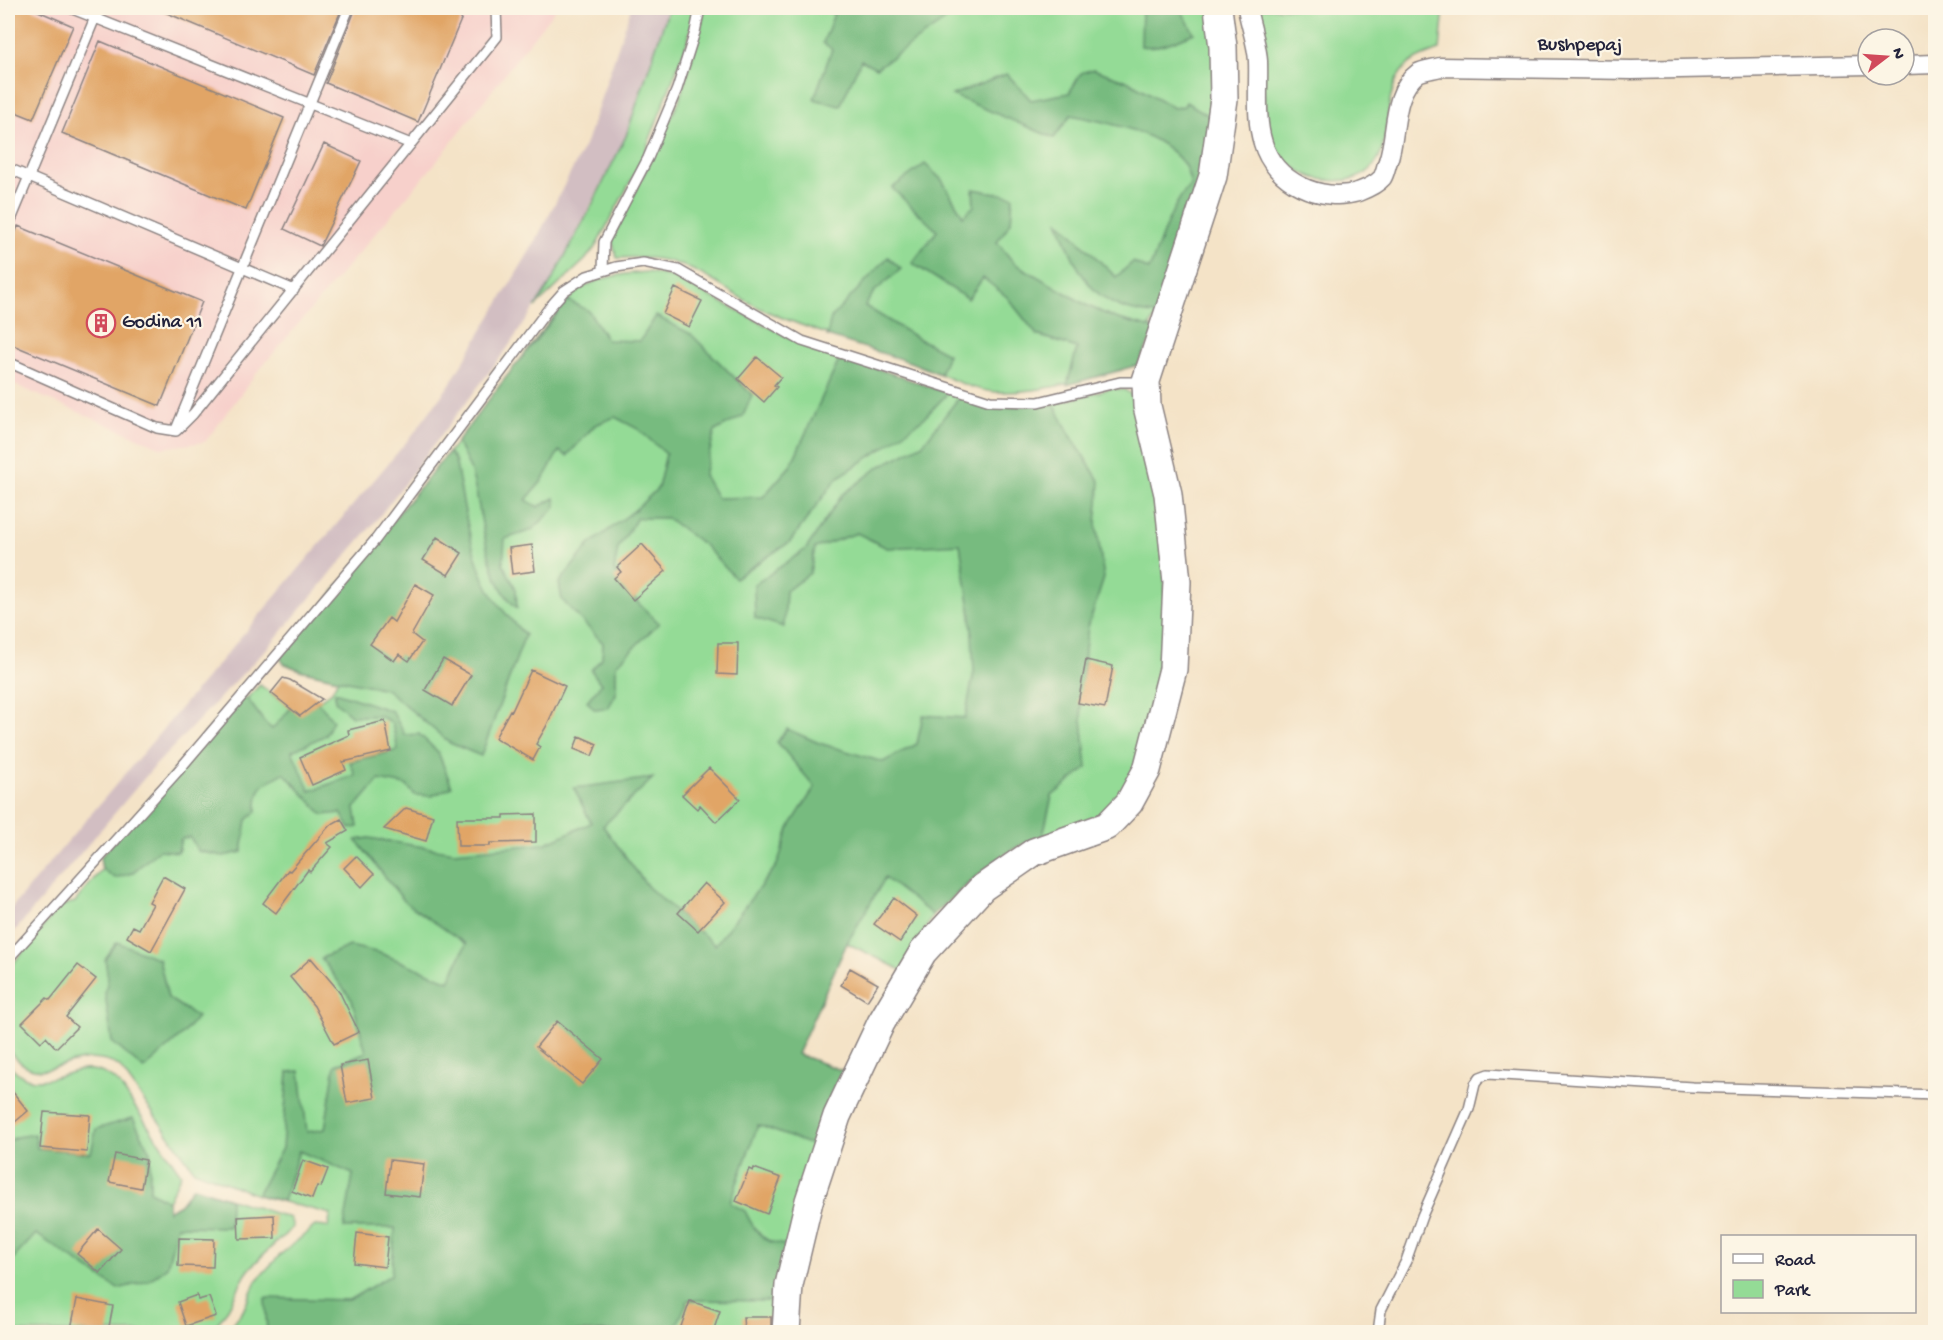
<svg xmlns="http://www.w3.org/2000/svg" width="1943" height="1340" font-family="'Gochi Hand',sans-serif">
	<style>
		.built { fill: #f7d0cb }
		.industrial { fill: #d2bec2 }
		.green { fill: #94db96; stroke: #5b7e68; stroke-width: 1.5 }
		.forest { fill: #77bb7f; stroke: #4c6e5d; stroke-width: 1.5 }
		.building { fill: #e1a566 }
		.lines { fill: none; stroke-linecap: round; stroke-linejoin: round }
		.lane-casing { stroke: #8b8281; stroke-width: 12 }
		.street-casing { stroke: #8b8281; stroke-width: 21 }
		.secondary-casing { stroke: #8b8281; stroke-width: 30 }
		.lane { stroke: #fff; stroke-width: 9 }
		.street { stroke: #fff; stroke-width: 18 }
		.secondary { stroke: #fff; stroke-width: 27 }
		.labels { text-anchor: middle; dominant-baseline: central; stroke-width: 4.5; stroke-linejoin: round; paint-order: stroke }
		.street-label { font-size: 20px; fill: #22223b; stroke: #fcf5e5 }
		.poi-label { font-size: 20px; fill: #22223b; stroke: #fcf5e5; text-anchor: start }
	</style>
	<rect width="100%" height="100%" fill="#fcf5e5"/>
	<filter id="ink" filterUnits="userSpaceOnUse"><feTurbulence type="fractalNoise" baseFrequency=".0167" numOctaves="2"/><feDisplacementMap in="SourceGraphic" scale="12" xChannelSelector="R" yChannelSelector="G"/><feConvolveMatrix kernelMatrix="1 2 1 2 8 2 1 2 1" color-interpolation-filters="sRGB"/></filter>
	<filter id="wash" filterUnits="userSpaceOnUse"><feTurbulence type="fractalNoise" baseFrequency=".008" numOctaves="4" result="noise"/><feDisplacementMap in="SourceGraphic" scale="24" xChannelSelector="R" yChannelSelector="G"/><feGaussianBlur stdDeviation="1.35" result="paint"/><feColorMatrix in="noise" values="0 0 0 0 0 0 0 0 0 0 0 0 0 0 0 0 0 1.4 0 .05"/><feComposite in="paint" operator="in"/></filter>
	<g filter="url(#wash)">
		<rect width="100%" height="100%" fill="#f4e3c7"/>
		<path class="built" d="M8,8H556L438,160L255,375L205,442L162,448L8,382Z"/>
		<path class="industrial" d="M631,8H669L626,136L549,286L506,350L375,522L270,645L153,768L8,939V912L414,433L450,384L534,244L586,143Z"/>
		<path class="green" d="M669,8H695L688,40L642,160L596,246L585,260L535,307L549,286L591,207L626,136Z
			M705,8H1213L1223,72L1164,304L1122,370C1081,381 1040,393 997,392C969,391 937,371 911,362C862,344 812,332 764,310C734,297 707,273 675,263C656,257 637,257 617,258L612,240L679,101L699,34Z
			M1253,8H1444L1440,50C1423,55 1407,61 1398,77C1380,107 1397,164 1356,178C1343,182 1327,181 1315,178C1290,170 1277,154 1268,131Z
			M648,272L673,277L800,343L948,393L992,405L1019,406L1054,404L1112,388L1125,390L1133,396L1159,485L1169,651L1129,788L1099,818L1023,843L1003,854L933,915L903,971L847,943L797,1054L846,1072L778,1332H226L243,1311L256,1281L280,1255L315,1226L328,1227L331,1214L257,1195L194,1170L119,1066C81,1046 56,1077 30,1068C21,1065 14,1057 8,1050V970L60,906L75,902L102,869L100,858L235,698H247L260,685L300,715L332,691L338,679L300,670L283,663C335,581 404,510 464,433C489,402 512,370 536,339C550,321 564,301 582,288C601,276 627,273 648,272Z
			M8,1064C13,1069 19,1075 26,1078C57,1089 85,1049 120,1085L181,1174L168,1201V1211L180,1204L193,1187L290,1218L293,1227C280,1240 255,1260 246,1274C234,1294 228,1318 207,1332H21L8,1329Z"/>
		<path class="forest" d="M820,8H898L905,14L912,8H964L876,68L861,60L840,106L814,99L832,49L823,43L834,14Z
			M1142,8H1180L1194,33C1178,40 1158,49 1141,46Z
			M1093,69L1130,82L1174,108L1184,106L1186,102L1219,121L1160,315C1145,313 1128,311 1114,304C1082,289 1069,250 1058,220L1116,277L1133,262L1149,270C1160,245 1171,202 1191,185C1189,178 1187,168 1183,163C1157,130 1109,123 1071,115L1054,138L952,95L1007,74L1031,100L1069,93L1081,73Z
			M925,164L942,180L963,216L974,206L973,189L1013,196L1011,222L997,242L1014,263L1088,306L1115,318L1156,329L1138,365L1067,385L1077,348L1037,335L1007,297L983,278L968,299L912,263L937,231L892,188Z
			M888,257L901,269L874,292L865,306L914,336L948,354L940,374L910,362L827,336L831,318Z
			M568,300L589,311L607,340L640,341L656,316L691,334L752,395L743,416L715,431L704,475L717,498L763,497L791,465L841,356L948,393L924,418L882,449L837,478L790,542L735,578L704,545L667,518H637L618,548L614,570L639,604L659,623L616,665V694L608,708L594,709L587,701L601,684L591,670L602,658L603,643L562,600L559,583L589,545L636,509L658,488L666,454L638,429L615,417L595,425L567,456L559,451L542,481L526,500L538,507L555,498L556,507L532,530L505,539L503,564L516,589L517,608C483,578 484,513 471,472C468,463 463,454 459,446L456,443L503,381Z
			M960,396L992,405L1019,406L1054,404L1071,436L1100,482L1096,523L1104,578L1088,627L1085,649L1081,709L1087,768L1052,796L1043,836C998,851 969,884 933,915L885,878L847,943L797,1054L846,1072L817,1147L758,1125L730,1203L745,1211C755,1232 764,1245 790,1245L776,1301L688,1300L674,1332H267L265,1298L349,1300L391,1275L395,1228H344L353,1174L299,1151L283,1201L257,1195L282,1148L288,1072L300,1071L307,1132L325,1129L335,1065L366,1052L352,1000L321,958L350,946L380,953L449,981L466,944L405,902L356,840L369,838L454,852L544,844L591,823L574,788L653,778L603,826L648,887L715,945L777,865L790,826L815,787L777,742L787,729L819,743L883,762L917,744L923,715L965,718L974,672L971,616L960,544L887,548L857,533L815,548L810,573L786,591L784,627L755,618L754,585L806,549L842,495L879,467L923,444Z
			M449,452L455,460C464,501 469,554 490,591C499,607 512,621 525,635L481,756L450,743L386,689L338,679L300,670L283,663L280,657Z
			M335,692L392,711L405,735L419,734L438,752L452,787L432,796L415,795L406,785L379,780L355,808L358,827L350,829L341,813L323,815L284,773C263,784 256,786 257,811L247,820L242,852L223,856L198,851L190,837L181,839L178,852L159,850L132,873L115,878L102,869L100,858L235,698H247L265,723L272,729L291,708L318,702L333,720L326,735L292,751L310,791L355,775L350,762L398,750L392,723L380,716H352L335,701Z
			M117,942L159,959L168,998L197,1017L184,1033L144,1069L112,1042L105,993L108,978L105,959Z
			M133,1118L150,1152V1191L168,1201V1211L180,1204L193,1187L230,1199L229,1227L177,1226L167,1267L148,1281L118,1289L36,1234L14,1258L8,1256V1142L16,1137L35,1134L37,1148L91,1153L96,1129Z"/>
		<g id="blocks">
			<path class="building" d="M8,8H31L73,26L33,119L8,109Z
				M155,8H342L314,75Z
				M356,8H447L463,15L418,122L326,83Z
				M100,41L284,118L246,210L62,133Z
				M324,144L361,161L320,246L284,229Z
				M18,226L202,302L160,406L8,343V253Z
				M675,288L702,301L689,327L663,314Z
				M757,357L781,377L774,385L777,387L764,402L738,379Z
				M437,537L462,553L448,575L423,560Z
				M642,544L666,571L633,600L614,578L621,572L617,567Z
				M532,545L535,571L512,574L509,548Z
				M415,584L434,595L412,634L422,642L409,661L399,654L394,661L370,644L389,618L394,622Z
				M718,643H738L737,675L717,674Z
				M443,659L471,675L452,706L425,690Z
				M1086,660L1113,666L1105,708L1078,703Z
				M531,670L565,686L546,727L536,744L540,747L533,760L495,738L510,710L512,711Z
				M283,678L290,680L322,699L300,716L271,693Z
				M385,721L391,751L343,762L346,770L312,785L300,757L349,735L348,730Z
				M579,736L597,744L592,756L574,749Z
				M709,768L740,799L716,822L700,805L697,809L682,795Z
				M406,808L433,816L426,841L384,829Z
				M536,814V842L490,843V846H458L457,818H504V815Z
				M341,819L348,831L327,843L332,847L310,872L308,870L276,913L263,903L288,870L290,871L330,825Z
				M356,856L374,874L362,887L344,868Z
				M163,876L185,889L151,951L127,937L133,926L139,929L153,904L149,902Z
				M704,883L725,902L698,931L678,913Z
				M894,898L917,916L900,942L874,924Z
				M311,958L339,991L359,1032L334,1044L314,1006L290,977Z
				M78,965L96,979L66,1017L77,1027L56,1048L46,1037L41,1042L22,1023L47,998L50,1000Z
				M850,968L878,984L867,1001L841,985Z
				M557,1021L603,1059L582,1084L536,1047Z
				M368,1060L375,1098L347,1103L340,1065Z
				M8,1086L28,1111L8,1128Z
				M44,1112L90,1115L87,1152L40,1148Z
				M115,1154L146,1160L141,1188L109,1182Z
				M303,1160L328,1169L321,1187L317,1186L312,1199L292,1191Z
				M390,1160L424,1164L420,1197L386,1193Z
				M754,1168L781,1178L767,1214L736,1201L749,1169L753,1171Z
				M274,1215L275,1238L239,1239L238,1217Z
				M98,1229L121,1249L100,1273L77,1254Z
				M357,1233L388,1237L385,1267L354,1263Z
				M179,1238L214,1239L213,1267L178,1266Z
				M197,1295L198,1300L209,1297L216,1316L186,1326L178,1302Z
				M77,1299L113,1306L108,1332H90L71,1329Z
				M690,1301L720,1311L713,1332H679Z
				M743,1317H771V1332H744Z"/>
		</g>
	</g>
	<g filter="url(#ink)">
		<use href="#blocks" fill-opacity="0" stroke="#8b8281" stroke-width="1.5"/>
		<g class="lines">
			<g class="lane-casing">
				<path id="lane" d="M70,8L411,144
					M8,168L294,290
					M8,227L99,8
					M603,270L604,242L648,158L677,89L695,32L700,8
					M8,362L157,428L176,431L193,414L497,37L496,8
					M177,427L349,8
					M8,959L178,771L376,539L549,308L564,291L587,276L616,267L643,263L678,270L802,341L990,401L1038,402L1120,382H1142
					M1378,1332L1381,1310L1406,1261L1422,1216L1469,1109L1475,1084L1480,1077L1488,1074L1692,1087L1936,1095"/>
			</g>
			<g class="street-casing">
				<path id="street" d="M1247,8C1250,25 1257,43 1258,61C1259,86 1255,119 1263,143C1274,182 1321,203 1358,192C1366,189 1376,185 1382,178C1385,174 1386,166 1388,161C1398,133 1391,93 1418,73C1423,70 1433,69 1440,67L1632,70L1868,65
					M1904,65L1936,64"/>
			</g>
			<g class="secondary-casing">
				<path id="secondary" d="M786,1332L789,1285L809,1201L837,1116L881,1023L923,952L982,888L1034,852L1107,826L1129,803L1147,770L1173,669L1177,582L1168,494L1147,406L1146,381L1213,176L1224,99L1223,47L1218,8"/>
			</g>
			<use href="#lane" class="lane"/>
			<use href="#street" class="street"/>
			<use href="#secondary" class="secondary"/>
		</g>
	</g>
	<defs>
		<g id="building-ring" transform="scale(1.5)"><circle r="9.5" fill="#fcf5e5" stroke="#d1495b" stroke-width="1.5"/><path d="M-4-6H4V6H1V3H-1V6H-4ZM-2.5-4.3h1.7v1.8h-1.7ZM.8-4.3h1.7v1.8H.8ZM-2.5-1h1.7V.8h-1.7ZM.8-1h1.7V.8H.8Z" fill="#d1495b"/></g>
	</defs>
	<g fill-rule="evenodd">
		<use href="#building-ring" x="101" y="323"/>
	</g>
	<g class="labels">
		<g class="street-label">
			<text transform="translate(1580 46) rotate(1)">Bushpepaj</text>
		</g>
		<g class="poi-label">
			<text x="122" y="323">Godina 11</text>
		</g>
	</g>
	<rect width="1943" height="1340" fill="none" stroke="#fcf5e5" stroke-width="30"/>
	<rect x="1721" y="1235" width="195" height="78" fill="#fcf5e5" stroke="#a5a1a1" stroke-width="1.5"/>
	<rect x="1733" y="1254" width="30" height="9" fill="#ffffff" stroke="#a5a1a1" stroke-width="1.5"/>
	<text x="1775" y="1265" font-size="18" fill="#22223b">Road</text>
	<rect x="1733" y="1280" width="30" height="18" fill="#94db96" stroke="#a5a1a1" stroke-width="1.5"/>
	<text x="1775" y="1295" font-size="18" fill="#22223b">Park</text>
	<g transform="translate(1886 57) rotate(73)"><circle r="28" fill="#fcf5e5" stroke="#a5a1a1" stroke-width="1.5"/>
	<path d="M0-4.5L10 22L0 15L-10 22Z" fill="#d1495b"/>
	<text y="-9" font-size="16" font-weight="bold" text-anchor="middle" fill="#22223b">N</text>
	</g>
</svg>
